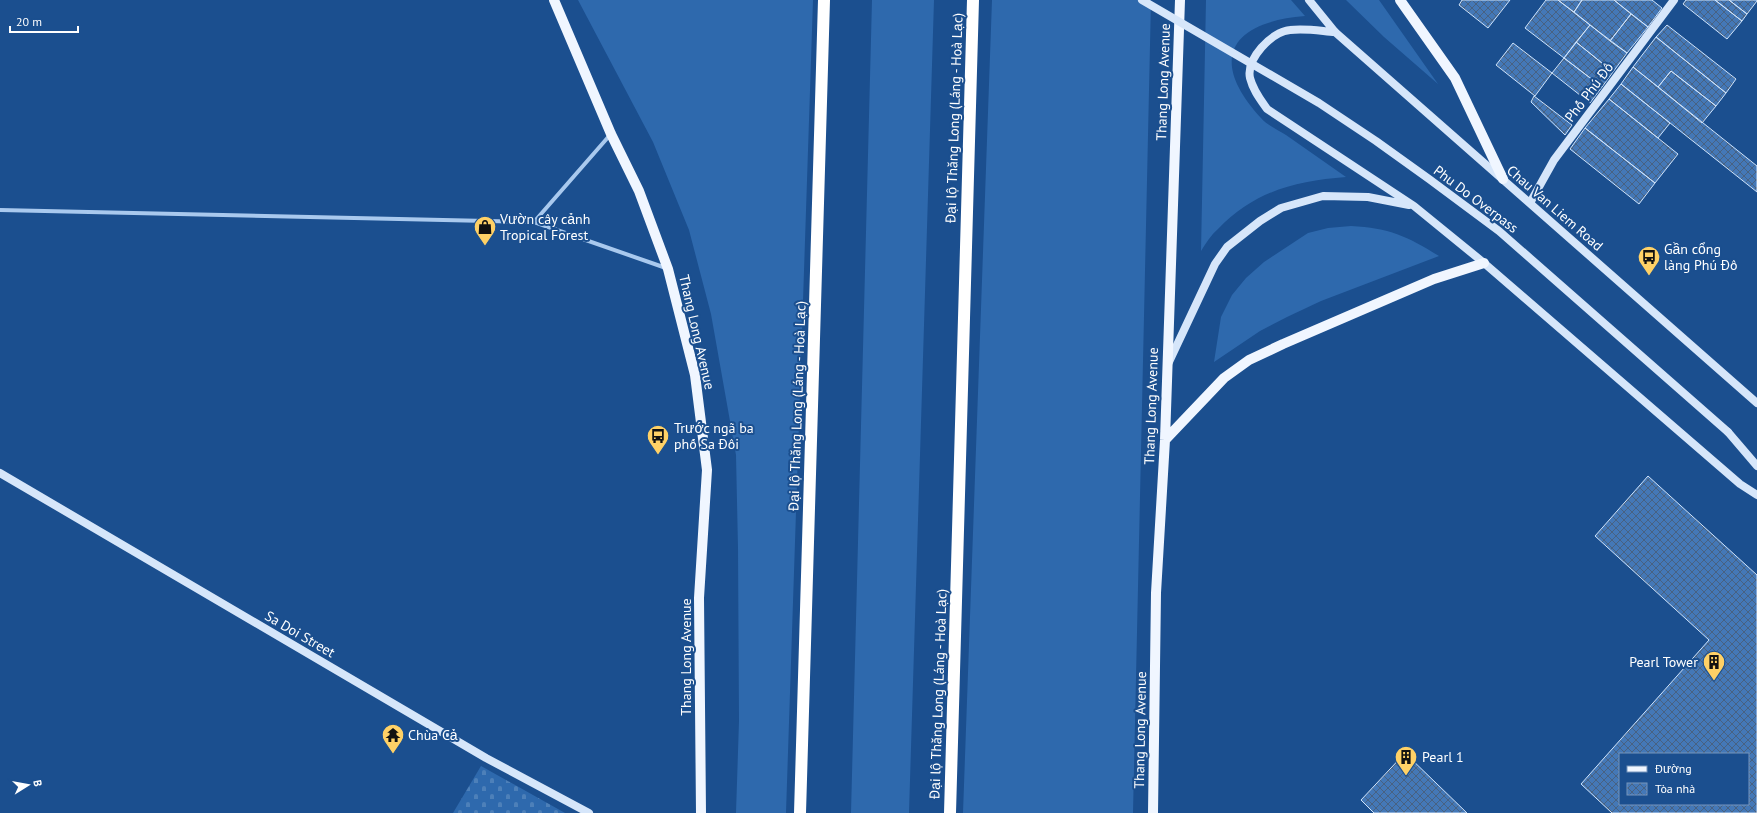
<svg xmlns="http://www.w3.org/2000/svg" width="1757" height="813" font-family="'PT Sans',sans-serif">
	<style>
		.grass { fill: #2e69ad }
		.cemetery { fill: url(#cemetery-stones) }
		.building { fill: url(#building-cross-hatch); stroke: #cfe3fa; fill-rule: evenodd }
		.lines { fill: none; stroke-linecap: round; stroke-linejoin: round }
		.street { stroke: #a9c9ee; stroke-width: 4 }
		.secondary { stroke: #d6e6fa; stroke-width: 8 }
		.primary { stroke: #f0f6ff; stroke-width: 10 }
		.highway { stroke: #fff; stroke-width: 12 }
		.secondary-bridge { stroke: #d6e6fa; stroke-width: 8 }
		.labels { text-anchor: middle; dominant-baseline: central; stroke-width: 4; stroke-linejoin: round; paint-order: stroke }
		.street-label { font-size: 14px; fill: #fff; stroke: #1b4f8f }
		.poi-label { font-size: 14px; fill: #fff; stroke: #1b4f8f; text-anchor: start }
	</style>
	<defs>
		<pattern id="cemetery-stones" width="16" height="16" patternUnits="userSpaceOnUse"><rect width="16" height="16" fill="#2e69ad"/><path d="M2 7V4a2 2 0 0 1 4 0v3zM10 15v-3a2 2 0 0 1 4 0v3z" fill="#4d80b9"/></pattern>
		<pattern id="building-cross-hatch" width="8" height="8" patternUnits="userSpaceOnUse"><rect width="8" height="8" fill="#4478b7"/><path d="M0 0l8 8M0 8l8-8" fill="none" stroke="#486282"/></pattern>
	</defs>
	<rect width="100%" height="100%" fill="#1b4f8f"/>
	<path class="grass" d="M578,0H813L786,813H736L739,721L738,548L736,455L711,314L689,230L653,142Z
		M872,0H934L909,813H851Z
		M992,0H1151L1133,813H963Z
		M1206,0H1291L1305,16C1231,22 1207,59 1261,118C1267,125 1278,130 1286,135C1306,149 1326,163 1346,177C1295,181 1255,191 1218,229C1211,235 1206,243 1201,251Z
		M1346,0H1379L1438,84L1384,37Z
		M1351,226C1389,228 1407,236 1439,256L1321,301L1287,317L1260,331L1214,362L1221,317L1232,295L1246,278L1264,262L1308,233L1328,228Z"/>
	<path class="cemetery" d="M481,766L565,813H453Z"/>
	<path class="building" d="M1462,0H1510L1488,28L1459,5Z
		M1546,0H1558L1590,25L1564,58L1525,28Z
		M1558,0H1582L1574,12Z
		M1582,0H1614L1631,14L1610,41L1574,12Z
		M1614,0H1652L1662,8L1648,27Z
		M1686,0H1715L1742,21L1727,39L1683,4Z
		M1715,0H1729L1747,14L1742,21Z
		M1729,0H1757V1L1747,14Z
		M1631,14L1648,27L1627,53L1610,41Z
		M1590,25L1627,53L1613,72L1576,42Z
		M1667,25L1736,79L1726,93L1656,37Z
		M1656,37L1726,93L1716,106L1671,71L1658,87L1633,67Z
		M1576,42L1613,72L1602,87L1564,58Z
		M1513,43L1552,73L1535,96L1496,65Z
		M1564,58L1602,87L1590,103L1552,73Z
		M1633,67L1757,166V192L1621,84Z
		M1671,71L1716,106L1702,123L1658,87Z
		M1621,84L1670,123L1658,138L1609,99Z
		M1534,96L1572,125L1565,135L1531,102Z
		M1609,99L1678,154L1655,183L1585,128Z
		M1585,128L1655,183L1639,204L1570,149Z
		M1648,476L1757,575V813H1612L1581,784L1709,640L1595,536ZM1620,754H1748V804H1620Z
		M1405,753L1467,813H1374L1361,800Z"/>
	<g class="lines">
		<path class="street" d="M0,210L534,222L666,268
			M534,222L610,135"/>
		<path class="secondary" d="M1309,0L1335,32L1757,403
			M1335,32C1321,31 1305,28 1290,30C1271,32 1246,59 1250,78C1253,90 1260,99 1267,109L1414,206L1484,263L1740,484L1757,495
			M1530,203L1554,160L1674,0
			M1168,364L1215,264L1227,247L1260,221L1281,208L1323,196L1368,197L1409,205
			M1728,432L1757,466
			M0,473L486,758L589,813"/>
		<path class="primary" d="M554,0L611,134L639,191L668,269L695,375L707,470L699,598L701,813
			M1400,0L1455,78L1503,179
			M1165,440L1224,378L1249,360L1283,344L1434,279L1484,263
			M1153,813L1156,593L1165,440L1180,0"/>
		<path class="highway" d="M800,813L824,0
			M950,813L973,0"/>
		<path class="secondary-bridge" d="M1142,0L1319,103L1376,141L1429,179L1499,231L1728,432"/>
	</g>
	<defs>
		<g id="shop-pin" transform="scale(1.15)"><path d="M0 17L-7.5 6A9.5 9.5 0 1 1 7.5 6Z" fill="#ffd166" stroke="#1b4f8f"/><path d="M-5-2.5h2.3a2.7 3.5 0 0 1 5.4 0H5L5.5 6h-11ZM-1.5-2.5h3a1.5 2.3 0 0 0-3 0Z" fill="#111"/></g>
		<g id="bus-pin" transform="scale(1.15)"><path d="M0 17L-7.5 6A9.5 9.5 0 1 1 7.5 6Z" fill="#ffd166" stroke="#1b4f8f"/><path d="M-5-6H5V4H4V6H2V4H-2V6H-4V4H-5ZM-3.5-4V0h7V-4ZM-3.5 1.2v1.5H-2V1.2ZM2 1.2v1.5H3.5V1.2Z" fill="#111"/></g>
		<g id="building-pin" transform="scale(1.15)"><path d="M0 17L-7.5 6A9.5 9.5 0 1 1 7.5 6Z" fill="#ffd166" stroke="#1b4f8f"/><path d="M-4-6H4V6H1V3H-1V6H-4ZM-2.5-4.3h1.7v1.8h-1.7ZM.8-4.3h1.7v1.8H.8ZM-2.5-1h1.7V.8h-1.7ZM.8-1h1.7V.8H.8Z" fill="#111"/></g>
		<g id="temple-pin" transform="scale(1.15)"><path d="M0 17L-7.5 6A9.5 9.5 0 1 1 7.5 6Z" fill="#ffd166" stroke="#1b4f8f"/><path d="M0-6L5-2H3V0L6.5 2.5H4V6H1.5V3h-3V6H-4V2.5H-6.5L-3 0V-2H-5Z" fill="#111"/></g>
	</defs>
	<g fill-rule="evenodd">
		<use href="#shop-pin" x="485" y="227"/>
		<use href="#bus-pin" x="1649" y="257"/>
		<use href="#bus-pin" x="658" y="436"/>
		<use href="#building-pin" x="1714" y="662"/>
		<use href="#temple-pin" x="393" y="735"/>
		<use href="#building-pin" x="1406" y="757"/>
	</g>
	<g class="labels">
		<g class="street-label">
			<text transform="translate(1163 82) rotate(-88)">Thang Long Avenue</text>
			<text transform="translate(1589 92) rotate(-53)">Phố Phú Đô</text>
			<text transform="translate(954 118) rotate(-88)">Đại lộ Thăng Long (Láng - Hoà Lạc)</text>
			<text transform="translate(1476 199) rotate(37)">Phu Do Overpass</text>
			<text transform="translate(1555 208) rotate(41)">Chau Van Liem Road</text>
			<text transform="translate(697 332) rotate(77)">Thang Long Avenue</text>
			<text transform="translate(797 406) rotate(-88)">Đại lộ Thăng Long (Láng - Hoà Lạc)</text>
			<text transform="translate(1151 406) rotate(-88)">Thang Long Avenue</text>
			<text transform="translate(300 634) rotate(30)">Sa Doi Street</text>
			<text transform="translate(686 657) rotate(-90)">Thang Long Avenue</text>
			<text transform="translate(938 694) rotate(-88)">Đại lộ Thăng Long (Láng - Hoà Lạc)</text>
			<text transform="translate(1140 730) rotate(-89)">Thang Long Avenue</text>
		</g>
		<g class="poi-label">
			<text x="500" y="219">Vườn cây cảnh<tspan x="500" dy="16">Tropical Forest</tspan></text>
			<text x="1664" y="249">Gần cổng<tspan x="1664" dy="16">làng Phú Đô</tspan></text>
			<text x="674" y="428">Trước ngã ba<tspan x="674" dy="16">phố Sa Đôi</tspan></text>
			<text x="1698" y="662" text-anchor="end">Pearl Tower</text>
			<text x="408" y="735">Chùa Cả</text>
			<text x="1422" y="757">Pearl 1</text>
		</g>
	</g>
	<rect x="1619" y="753" width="130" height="52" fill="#1b4f8f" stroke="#7695bc"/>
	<rect x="1627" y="766" width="20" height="6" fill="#f0f6ff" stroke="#7695bc"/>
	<text x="1655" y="773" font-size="12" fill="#ffffff">Đường</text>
	<rect x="1627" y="783" width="20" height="12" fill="url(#building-cross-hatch)" stroke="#7695bc"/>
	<text x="1655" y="793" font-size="12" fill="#ffffff">Tòa nhà</text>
	<g transform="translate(28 785) rotate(79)" stroke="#1b4f8f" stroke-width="3" paint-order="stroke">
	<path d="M0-3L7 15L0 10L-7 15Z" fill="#ffffff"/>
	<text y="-6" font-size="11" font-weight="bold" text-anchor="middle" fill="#ffffff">B</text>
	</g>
	<path d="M10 26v6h68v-6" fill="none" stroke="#ffffff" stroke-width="2"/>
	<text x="16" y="26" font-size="12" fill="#ffffff" stroke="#1b4f8f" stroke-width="3" paint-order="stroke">20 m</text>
</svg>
